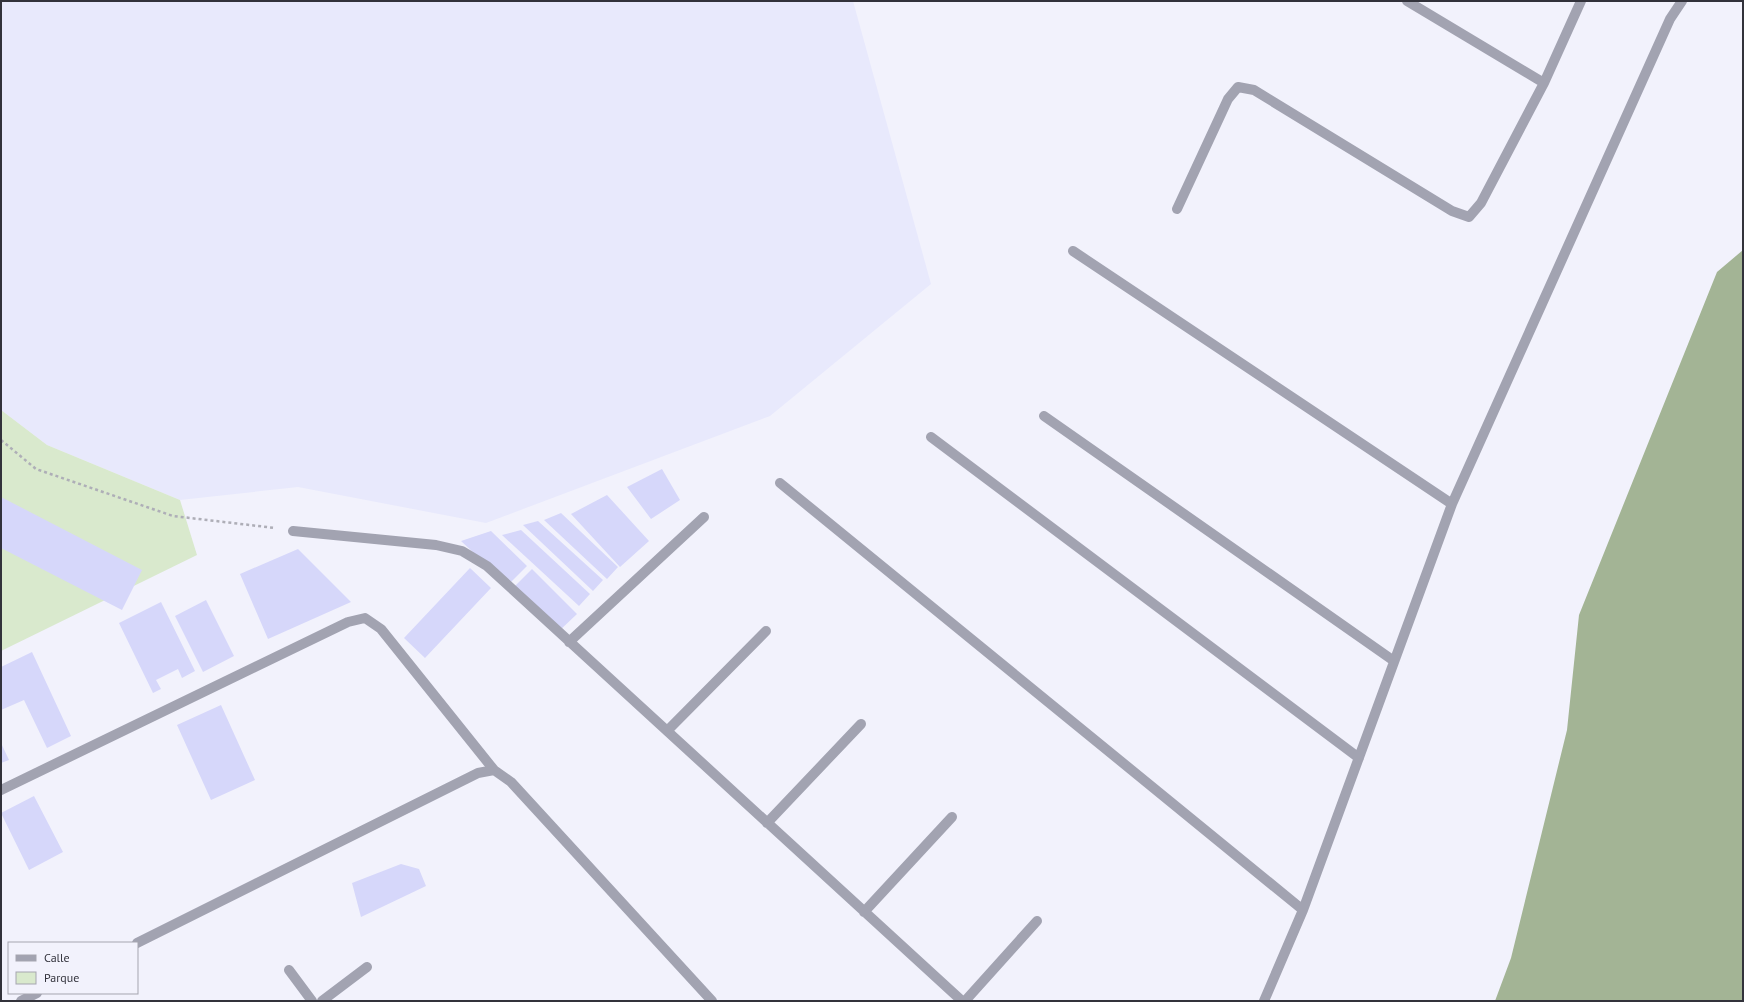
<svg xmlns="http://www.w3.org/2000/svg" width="1744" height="1002" font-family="'PT Sans',sans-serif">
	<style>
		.built { fill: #e8e9fc }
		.green { fill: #d9e9cd }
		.forest { fill: #a3b495 }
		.building { fill: #d6d7fa }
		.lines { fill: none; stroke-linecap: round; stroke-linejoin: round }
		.path { stroke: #aeaeb7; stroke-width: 2.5; stroke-dasharray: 3 3; stroke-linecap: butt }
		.street { stroke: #a2a3b1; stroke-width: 10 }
	</style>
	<rect width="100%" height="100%" fill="#f2f2fc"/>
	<path class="built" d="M1,1H853L931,284L770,416L486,523L298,487L180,500L47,445L1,410Z"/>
	<path class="green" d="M1,410L47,445L180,500L197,555L1,651Z"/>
	<path class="forest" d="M1743,250V1001H1495L1511,958L1567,730L1579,615L1717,272Z"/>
	<path class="building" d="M662,469L680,500L651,519L627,487Z
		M607,495L649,541L620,567L571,514Z
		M1,497L142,570L122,610L1,548Z
		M561,513L618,567L607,579L544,520Z
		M538,521L603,580L593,591L523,525Z
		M521,530L590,594L579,606L502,535Z
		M491,531L527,566L508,585L461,541Z
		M298,549L351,602L268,639L240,574Z
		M470,568L491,588L425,658L404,638Z
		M532,569L577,614L558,632L514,587Z
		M206,600L234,656L203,672L175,616Z
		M161,602L195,671L182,678L178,669L156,680L161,689L153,693L119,623Z
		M32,652L71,736L47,748L24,700L1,710V667Z
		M221,705L255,780L211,800L177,725Z
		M1,743L9,760L1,763Z
		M34,796L63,852L29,870L1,813Z
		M401,864L419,869L426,886L361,917L352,883Z"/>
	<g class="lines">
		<path class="path" d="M1,440L36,469L173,516L275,528"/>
		<path class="street" d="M1407,1L1544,83
			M1177,209L1228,99L1238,87L1254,90L1452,211L1469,217L1481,203L1544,83L1581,1
			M1073,251L1452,504
			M1044,416L1394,661
			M931,437L1359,758
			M780,483L1303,910
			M293,531L436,545L462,551L487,566L962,1001
			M569,642L704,517
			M667,731L766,631
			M1,790L348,622L365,618L381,629L494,770L511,782L712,1001
			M767,823L861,724
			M864,912L952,817
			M137,943L478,773L494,770
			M289,970L312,1001
			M21,1001L37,993
			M322,1001L367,967
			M965,1001L1037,921
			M1264,1001L1303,910L1452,504L1670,19L1682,1"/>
	</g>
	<rect width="1744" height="1002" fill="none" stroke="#32323b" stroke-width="4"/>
	<rect x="8" y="942" width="130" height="52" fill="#f2f2fc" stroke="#a5a5af"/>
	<rect x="16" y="955" width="20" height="6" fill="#a2a3b1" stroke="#a5a5af"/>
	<text x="44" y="962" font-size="12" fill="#32323b">Calle</text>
	<rect x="16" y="972" width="20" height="12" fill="#d9e9cd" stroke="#a5a5af"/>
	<text x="44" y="982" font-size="12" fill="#32323b">Parque</text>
</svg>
